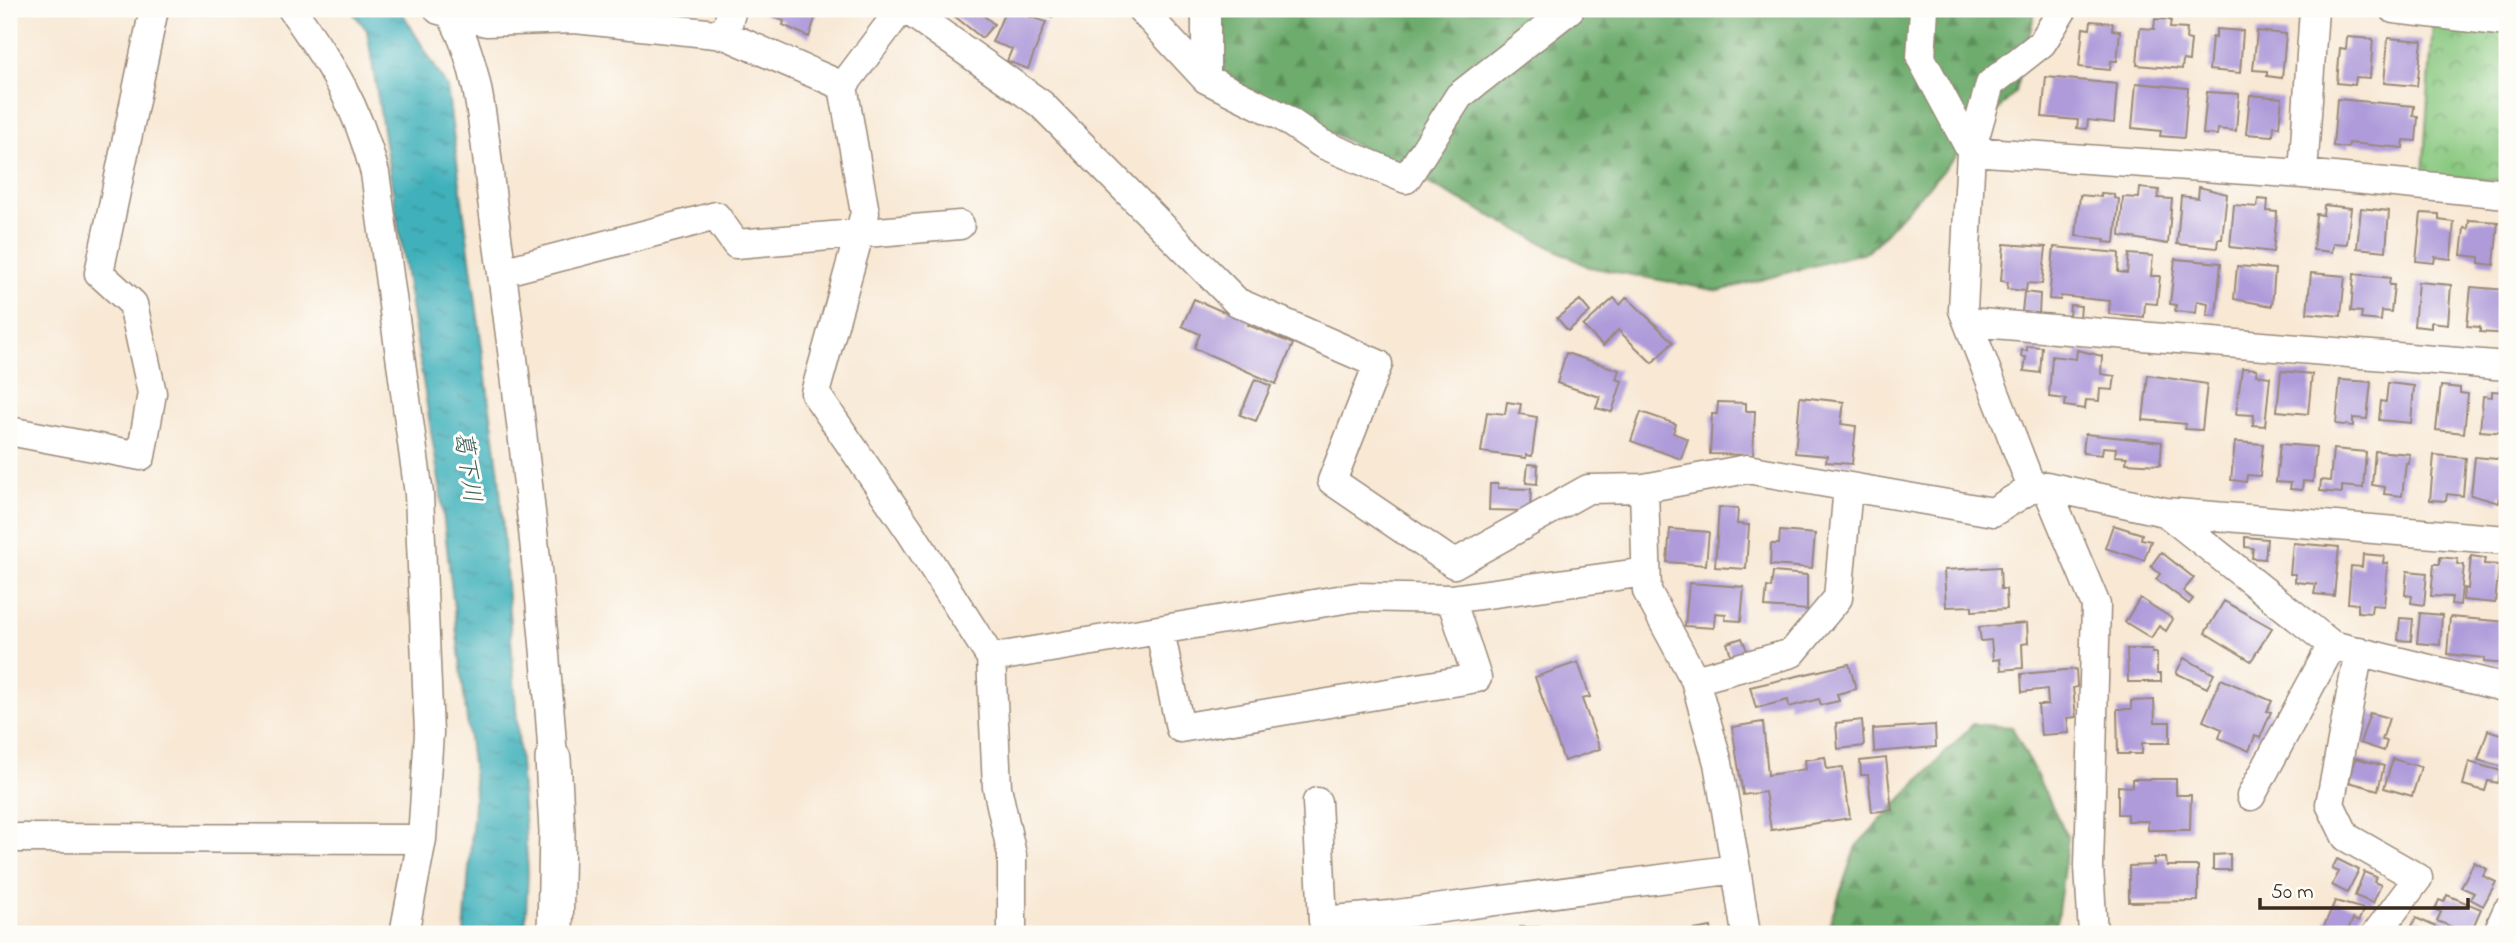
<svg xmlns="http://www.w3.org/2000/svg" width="2516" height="943" font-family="'Indie Flower','Klee One',sans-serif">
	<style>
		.forest { fill: url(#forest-firs); stroke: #546b46; stroke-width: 2 }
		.park { fill: url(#park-crowns); stroke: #61784e; stroke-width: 2 }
		.water { fill: url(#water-ripples); stroke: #3e6e6c; stroke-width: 2 }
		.building { fill: #af9bda }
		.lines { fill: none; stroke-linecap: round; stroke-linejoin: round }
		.minor-casing { stroke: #9a8979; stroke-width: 31 }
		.tertiary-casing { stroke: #9a8979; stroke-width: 38 }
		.minor { stroke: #fff; stroke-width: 28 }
		.tertiary { stroke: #fff; stroke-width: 35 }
		.labels { text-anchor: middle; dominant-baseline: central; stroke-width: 6; stroke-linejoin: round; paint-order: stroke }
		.water-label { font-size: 24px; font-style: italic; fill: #3d605d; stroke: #fdfcf7 }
	</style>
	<defs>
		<pattern id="forest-firs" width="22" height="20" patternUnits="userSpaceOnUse" patternTransform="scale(1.75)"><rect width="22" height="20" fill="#6dac6d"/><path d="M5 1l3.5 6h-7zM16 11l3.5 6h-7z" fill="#5b8c59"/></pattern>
		<pattern id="park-crowns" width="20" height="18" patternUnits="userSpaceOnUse" patternTransform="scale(1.75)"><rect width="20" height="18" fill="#87c77e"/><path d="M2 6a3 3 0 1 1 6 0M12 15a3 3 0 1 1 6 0" fill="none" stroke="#70a267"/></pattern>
		<pattern id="water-ripples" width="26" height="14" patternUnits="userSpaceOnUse" patternTransform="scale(1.75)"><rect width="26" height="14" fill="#41b1bb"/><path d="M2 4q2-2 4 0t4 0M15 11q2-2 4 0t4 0" fill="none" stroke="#389097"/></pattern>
	</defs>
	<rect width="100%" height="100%" fill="#fdfcf7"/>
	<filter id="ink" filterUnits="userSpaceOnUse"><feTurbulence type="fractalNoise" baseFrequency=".0143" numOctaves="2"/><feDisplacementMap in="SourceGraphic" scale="14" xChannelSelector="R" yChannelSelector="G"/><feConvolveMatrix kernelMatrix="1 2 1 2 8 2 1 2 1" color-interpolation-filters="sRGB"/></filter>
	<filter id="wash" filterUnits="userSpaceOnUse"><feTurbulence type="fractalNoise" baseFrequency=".00686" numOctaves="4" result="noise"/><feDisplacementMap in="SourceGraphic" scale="28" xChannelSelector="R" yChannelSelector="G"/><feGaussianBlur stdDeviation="1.57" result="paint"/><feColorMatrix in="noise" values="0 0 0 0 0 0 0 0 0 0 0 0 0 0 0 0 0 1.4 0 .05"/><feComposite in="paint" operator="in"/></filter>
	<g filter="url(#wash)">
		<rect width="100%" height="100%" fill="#f8e8d4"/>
		<path class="forest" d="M1186,9H2036L2015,92L1869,251L1719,291L1589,267L1222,76Z
			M1973,724L2012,727L2068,838L2055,934H1826L1856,846Z"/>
		<path class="park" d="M2433,22L2507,30V182L2423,175Z"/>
		<path class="water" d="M350,9H400L447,87L499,474L528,872L525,934H464L475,790L440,487L367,30Z"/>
		<g id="blocks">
			<path class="building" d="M752,9H818L809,37L783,25L784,21Z
				M958,9H976L994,24L982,38L953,15Z
				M1006,9L1046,22L1028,69L1007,61L1012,49L992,42Z
				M1033,9H1053L1052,17L1032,13Z
				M2155,19L2171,20L2170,28L2187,29L2186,39L2191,40L2189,61L2183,60L2182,69L2137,65L2140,28L2154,29Z
				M2091,21L2113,23L2112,30L2120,31L2117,61H2111L2110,70L2079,67L2083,28L2090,29Z
				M2216,29L2243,31L2240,73L2209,70L2212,37L2216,38Z
				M2257,31L2286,34L2282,78L2267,76V71L2253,70Z
				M2347,37L2373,39L2370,78L2356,77L2355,85L2337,83L2340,48L2346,49Z
				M2388,38L2422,41L2417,86L2384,83Z
				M2046,77L2117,84L2114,123L2088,120L2087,129L2077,128L2078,120L2042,117Z
				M2136,83L2188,88L2184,138L2160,136L2161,131L2132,128Z
				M2207,92L2239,94L2236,131L2218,129L2217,135L2203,134Z
				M2250,95L2282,98L2279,127L2274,126L2273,136L2246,134Z
				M2337,99L2414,106L2413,116L2418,117L2416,141L2404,140L2403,148L2349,143L2348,148L2333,146Z
				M2199,187L2227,194L2222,239H2218L2217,248L2177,244L2181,196L2198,198Z
				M2140,188L2159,190L2158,198L2172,199L2168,244L2120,236L2123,197L2139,198Z
				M2101,193L2114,194V198L2119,199L2115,243L2104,242L2105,239L2076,236L2080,195L2101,197Z
				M2258,199L2268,200L2267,211L2277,212L2273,252L2230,247L2234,205L2257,207Z
				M2324,205L2351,208L2347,244L2333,243L2332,252L2313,250L2316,214L2323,215Z
				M2361,208L2389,211L2386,251L2357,248Z
				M2421,213L2439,214V220L2454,222L2451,259L2435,257L2434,263L2416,261Z
				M2469,220L2498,222L2494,265L2479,263V257L2461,255L2464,228L2468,229Z
				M2004,244L2046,247L2042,284L2027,283L2026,291L2007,289L2008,282L2001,281Z
				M2054,247L2119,253L2118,272L2127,273L2129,254L2153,256L2151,276H2160L2157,304L2145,303L2144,317L2109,314L2110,301L2061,296L2060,300L2049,299Z
				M2175,259L2221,263L2216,316L2207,315L2208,303L2197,301L2196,313L2175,311L2176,305L2170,304Z
				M2237,266L2275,269L2272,306L2234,299Z
				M2311,273L2345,276L2341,316L2307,313Z
				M2354,274L2390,278L2389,285H2394L2391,312L2382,311L2381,321L2361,319L2362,312L2351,311Z
				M2418,282L2451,285L2448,324L2431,322V328L2414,326Z
				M2471,287L2506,290L2507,334L2480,332V327L2467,326Z
				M2024,292L2040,294L2039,314L2022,312Z
				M1627,297L1673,342L1652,363L1618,330L1603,346L1583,326L1614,298L1620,305Z
				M1194,299L1226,313L1229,308L1251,318L1248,325L1293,344L1276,384L1194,348L1200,334L1182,326Z
				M1580,300L1590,312L1568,331L1557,318Z
				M2070,305L2081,306L2080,318L2069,317Z
				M2027,346L2042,347L2040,373L2024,371L2026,357H2021L2022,350L2027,351Z
				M2077,350L2102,356L2101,374L2115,376L2113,390L2100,389L2099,401L2086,400L2085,409L2065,406L2066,399L2049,397L2052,356L2076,359Z
				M1566,353L1619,370L1616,379L1622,381L1612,412L1596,408L1600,397L1557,383Z
				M2242,368L2257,369L2256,375L2270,377L2265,426L2253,425L2254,415L2236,414Z
				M2281,371L2312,374L2308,414L2277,411Z
				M2148,375L2207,384L2202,430L2185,429L2186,424L2143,420Z
				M1255,379L1271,386L1256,421L1240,415Z
				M2340,380L2371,382L2367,419L2353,418V426L2336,424Z
				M2388,383L2414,386L2411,423L2379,420L2381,401L2386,402Z
				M2441,386L2460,388V393L2468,394L2464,433L2436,430Z
				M2492,391L2507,392V433L2480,431L2483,396L2492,397Z
				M1800,397L1844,402L1841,424L1856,426L1852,464L1826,462L1827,456L1795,453Z
				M1507,402L1521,404L1519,414L1537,417L1532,456L1526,455V458L1481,452L1487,412L1505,414Z
				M1718,402L1746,403V411H1755L1753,455L1710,454L1712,414H1717Z
				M1641,412L1676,424L1673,433L1688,439L1681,459L1631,441Z
				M2085,434L2162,442L2160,465L2126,463L2127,457L2115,456L2116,448L2103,447L2102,455L2083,453Z
				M2235,442L2263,444L2260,476L2247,475L2246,482L2231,480Z
				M2280,444L2316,447L2313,482L2303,481L2302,490L2290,489L2291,483L2276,482Z
				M2333,449L2366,452L2363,488L2342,486V493L2320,491L2321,480L2330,481Z
				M2375,451L2410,454L2409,464L2406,463L2402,496L2384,494L2385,487L2372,485Z
				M2434,455L2466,458L2463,496L2447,494L2446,501L2430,500Z
				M2475,457L2507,460L2505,495H2500L2499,503L2471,495Z
				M1528,464L1538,465L1537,484L1526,483Z
				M1490,484H1498V488L1531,489L1530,511L1489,510Z
				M1719,507L1738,509L1737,524L1749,525L1746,569L1715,567Z
				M2113,525L2142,534L2141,539L2151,541L2144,560L2105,548Z
				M1670,529L1709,532L1706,565L1667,562Z
				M1780,531L1815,534L1812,568L1770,565L1771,544H1779Z
				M2245,537L2267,539L2265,559L2252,558L2253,548L2245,547Z
				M2293,543L2339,547L2334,596L2314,594L2316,584L2295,582V574H2290Z
				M2161,552L2194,578L2183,591L2193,599L2189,604L2156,579L2160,574L2151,566Z
				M2363,554L2384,556L2383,563H2388L2384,606L2372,605L2371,613L2358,612V604L2348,603L2351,566L2362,567Z
				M2471,556L2485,558L2484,564L2499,565L2495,603L2463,600L2464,588L2468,589Z
				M2440,557L2458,559L2457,564L2464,565L2460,605L2451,604L2452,597L2431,596L2434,564H2440Z
				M2000,567L2001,589H2006L2007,609L1972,611V606L1946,607L1944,570Z
				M2407,571L2427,573L2424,605L2411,603L2412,596L2405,595Z
				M1773,572L1807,575V610L1765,607L1767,587L1771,588Z
				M1689,583L1744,587L1741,621L1725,620L1726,614L1715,613L1714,628L1685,626Z
				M2140,598L2173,619L2166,631L2159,626L2151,638L2125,622Z
				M2224,601L2272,628L2251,661L2205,633Z
				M2420,613L2442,615L2440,645L2417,643Z
				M2450,617L2507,622V664L2484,662L2485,658L2447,654Z
				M2400,618L2413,619L2411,641L2398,640Z
				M2027,623L2028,643L2022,644L2023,668L2001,670L2000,659L1993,660L1991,640L1981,641L1979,627Z
				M1742,638L1748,653L1732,658L1727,643Z
				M2127,649H2152V653H2157V674H2161V682H2128Z
				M2184,658L2214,674L2207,688L2176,673Z
				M1578,662L1590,697L1582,699L1600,749L1564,761L1535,677Z
				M1849,664L1856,689L1837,694L1839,701L1821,705L1819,699L1789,707L1788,700L1756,708L1750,687Z
				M2076,669L2077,687L2073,688L2076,717L2067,718L2069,733L2041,735L2038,705H2048L2047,689L2022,692L2021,674Z
				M2221,679L2272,701L2267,711L2271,712L2260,738L2255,736L2249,751L2219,738L2222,729L2203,721Z
				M2154,700L2155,722H2170V743H2142V754H2118L2117,709H2131V701Z
				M2370,713L2389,718L2382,740L2387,741L2384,751L2360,743Z
				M1862,720L1864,746L1838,749L1836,723Z
				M1763,722L1768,775L1806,769L1805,760L1825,757L1827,769L1843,767L1850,818L1771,830L1765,792L1743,795L1732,727Z
				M2507,723V753L2503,767L2478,760L2488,730L2503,735Z
				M1935,725L1936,747L1874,752L1873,729Z
				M1886,758L1892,810L1872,812L1868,775H1861L1860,761Z
				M2356,758L2384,766L2378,790L2349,782Z
				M2393,759L2421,767L2412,796L2384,788Z
				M2469,762L2501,771L2498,783L2488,781L2485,791L2463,785Z
				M2132,779H2176V795H2191L2190,830H2148V821H2127V814H2118V786L2132,787Z
				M2230,854V870H2213V855Z
				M2154,858H2166L2167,866H2198V901L2129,902V866L2154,865Z
				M2337,859L2359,870L2347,893L2332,885L2339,872L2332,869Z
				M2474,862L2487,869L2483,876L2496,882L2483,906L2470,899L2474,893L2461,887Z
				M2364,872L2376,877L2374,882L2381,885L2373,903L2355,896Z
				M2447,895L2481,909L2470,934L2437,921L2441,912L2435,910L2439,900L2444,902Z
				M2335,901L2364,909L2358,922L2353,919L2346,934L2324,926Z
				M2416,918L2452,934H2408Z
				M1520,927H1540V934H1520Z
				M1711,927L1712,934H1678L1677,933Z
				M1653,928L1654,934H1639L1638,930Z
				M1578,931V934H1547V932Z"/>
		</g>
	</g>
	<g filter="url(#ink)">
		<use href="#blocks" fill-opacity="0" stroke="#9a8979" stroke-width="2"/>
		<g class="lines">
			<g class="minor-casing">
				<path id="minor" d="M292,9C333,68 356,102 375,173L419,494L429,733L422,839L404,934
					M447,9C483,61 485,153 494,215C519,395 541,578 553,759
					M901,9L843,86L865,213L815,393L910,531L991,658L997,787L1012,855V934
					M906,9L1041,104L1237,302L1378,364L1332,481L1454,564L1588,489L1644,488L1747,469L1993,512L2032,488L2046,486L2165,512L2332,645L2507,688
					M1141,9L1206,79
					M1206,9V79L1281,116L1322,144L1406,179L1459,96L1570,9
					M1924,9L1921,58L1971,151
					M2394,9L2507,22
					M439,10L486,22L575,19L725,35L843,86
					M725,35L732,9
					M1971,151L2303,174L2507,194
					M2303,174L2314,9
					M502,272L716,216L736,244L960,225
					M1968,322L2507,366
					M9,431L141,456L152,393L133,304L99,273L154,9
					M2046,486L2096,605L2089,867L2093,934
					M2032,488L1963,310L1971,151L1990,84L2042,43L2063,9
					M2165,512L2507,540
					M1160,631L1180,728L1477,678L1451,599
					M2359,651L2330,804L2346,837L2418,878L2376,934
					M991,658L1356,597L1451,599L1646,572
					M1695,680L1792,653L1838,598L1848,487
					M2251,796L2332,645
					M1317,802L1323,921L1390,915
					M9,838L422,839
					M1736,869L1746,934
					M1389,934L1390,915L1736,869L1718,763L1695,680L1647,591L1644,488
					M2497,934L2507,911"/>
			</g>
			<g class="tertiary-casing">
				<path id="tertiary" d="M553,759L557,831L555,934"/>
			</g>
			<use href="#minor" class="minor"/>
			<use href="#tertiary" class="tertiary"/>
		</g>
	</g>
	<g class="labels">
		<g class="water-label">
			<text transform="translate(466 467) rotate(82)">葛下川</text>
		</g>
	</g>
	<rect width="2516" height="943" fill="none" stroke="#fdfcf7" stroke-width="35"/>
	<path d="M2260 898v10h208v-10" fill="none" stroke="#3b2a1e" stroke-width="3.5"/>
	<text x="2271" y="898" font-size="21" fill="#3b2a1e" stroke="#fdfcf7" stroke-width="5" paint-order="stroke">50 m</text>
</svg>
